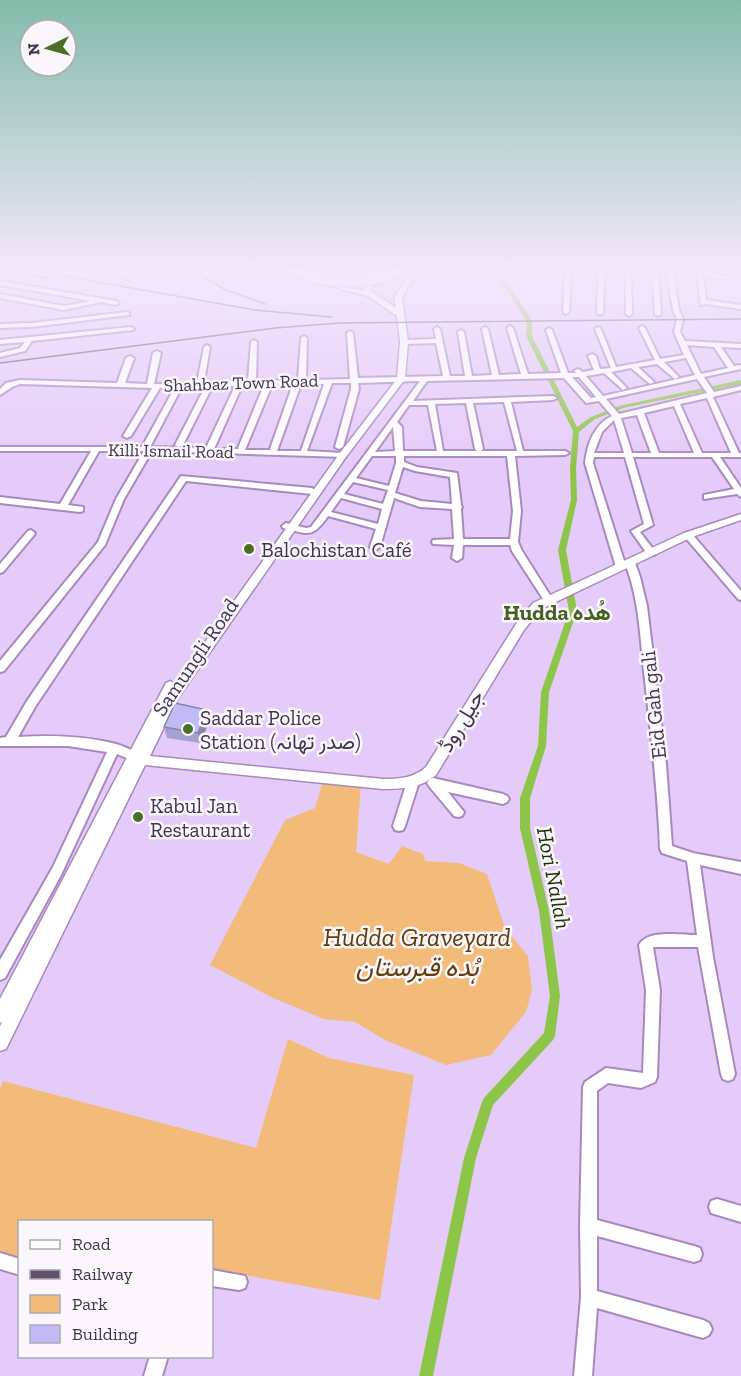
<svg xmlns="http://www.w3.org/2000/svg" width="741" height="1376" font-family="'Zilla Slab',Vazirmatn,serif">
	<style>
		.green { fill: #f3bb79 }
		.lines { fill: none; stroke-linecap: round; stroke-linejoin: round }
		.canal { fill: #8dc548; fill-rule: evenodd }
		.minor-casing { stroke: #a889be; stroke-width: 4 }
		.major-casing { stroke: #a889be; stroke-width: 3 }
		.minor { fill: #fff; fill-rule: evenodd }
		.major { fill: #fff; fill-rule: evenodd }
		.rail { stroke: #60506c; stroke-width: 1.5 }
		.major-bridge-casing { stroke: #a889be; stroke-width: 10; stroke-linecap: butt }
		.major-bridge { stroke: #fff; stroke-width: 8 }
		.wall { fill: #a6a0d3 }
		.shaded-wall { fill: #8782ac }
		.building { fill: #c1baf5; stroke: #8782ac; stroke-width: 1.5 }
		.poi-dot { fill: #4d6e25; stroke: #f9f6fc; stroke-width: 2 }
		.labels { text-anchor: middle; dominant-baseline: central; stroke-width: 5; stroke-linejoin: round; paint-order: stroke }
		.far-street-label { font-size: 18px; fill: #41344b; stroke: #f9f6fc }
		.poi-label { font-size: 21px; fill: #41344b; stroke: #f9f6fc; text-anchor: start }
		.street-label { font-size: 21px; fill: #41344b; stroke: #f9f6fc }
		.neighbourhood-label { font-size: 22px; font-weight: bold; fill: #43611f; stroke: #f9f6fc }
		.water-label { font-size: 22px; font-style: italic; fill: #1c3100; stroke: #f9f6fc }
		.near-park-label { font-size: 26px; font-style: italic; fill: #5f3c0a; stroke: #f9f6fc }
	</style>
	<rect width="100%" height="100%" fill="#e5cbf9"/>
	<path class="green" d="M324,778L361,782L356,852L389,864L402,846L423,854L425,861L459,863L487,874L505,928L528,956L532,990L526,1012L491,1055L446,1065L385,1040L355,1022L324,1019L273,998L210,965L285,820L315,808Z
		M288,1039L329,1058L414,1075L380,1300L212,1269V1222H20L19,1257L0,1251V1089L3,1081L256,1148Z"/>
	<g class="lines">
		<path class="canal" d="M494,272H499L501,274L530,317L532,325V336L577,427L591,417L619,406L741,380V384L623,408L595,419L579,432L576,468L577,500L566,550L577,611L549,692L546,746L530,798V828L549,911L560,996L555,1036L553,1040L493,1105L476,1158L433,1376H419L464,1158L482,1102L484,1098L544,1033L550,996L539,911L520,828V798L538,746L541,692L569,611L558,550L571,500L570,468L573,431L526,336L527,325L524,317L500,280Z"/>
		<g class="minor-casing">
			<path id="minor" d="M565,272H571L569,312L566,314L563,312Z
				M598,272H604L603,313L600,315L597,313Z
				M625,272H631L632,314L629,316L626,314Z
				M652,272H658L661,314L658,316L655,314Z
				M667,272H673L679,310L683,319L680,332L685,341L741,344V348L721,347L734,366L741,365V369L704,377L714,392L741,386V390L713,397L739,453H741V457H720L741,488V497L737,494L704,499V495L734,489L712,457H633L653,525L640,532L656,553L654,555H648L631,531L644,524L625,457H594L593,463L626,567L621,570L616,567L585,463C587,445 594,424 612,416L599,401L586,403L564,378L427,381L413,401L553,396L557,398L553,400L511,402L523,451H565L569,453L565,455L515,456L521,511L518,542L522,551L553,600L551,602H545L512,551L510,545H463L462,558L457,561L452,558L454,545L433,544L432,542L433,540L454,539L452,509L420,507L394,498L380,547L375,550L370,547L376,529L328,516C312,539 308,534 283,528L282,526L286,523L306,528L311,527L420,381L358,383L359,389L343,447L339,449L335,447L351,389V383H332L307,451L343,453H346V457L152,451L124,499L105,545L4,671L0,672V661L98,542L116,499L144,451H99L68,505L83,507V511L80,512L0,503V497L60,504L91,451H0V447H142L175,387L160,388L131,436L127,438L123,436L152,388L20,384L12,387L0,395V389L6,383L20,380L117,383L126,358L130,356L134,358L125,383L147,384L153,353L157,351L161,353L154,384L197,383L204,347L207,345L210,347L204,382L248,381L251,342L254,340L257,342L256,381L298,380L301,338L304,336L307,338L306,380L350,379L347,333L350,331L353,333L358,378L443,376L436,343L404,344L401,342L404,340L436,339L434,329L437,327L440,329L450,376H465L458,332L461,330L464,332L472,376L492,375L482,329L485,327L488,329L499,375L521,374L507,328L510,326L513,328L528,374L561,373L546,330L549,328L552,330L568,373H576L574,371L578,369L583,372L594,370L588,356L592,354L596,356L600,369L611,368L595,329L598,327L601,329L616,367L655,360L639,328L642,326L645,328L660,359L684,355L674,332L677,319L673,310ZM687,345L714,347L728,368L701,374ZM686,358L695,375L603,396L586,376L604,373L623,390L627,388L611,372L631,368L650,384L654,382L638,367L657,364L675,379L679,377L664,362ZM572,377H579L596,397L591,398ZM697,379L707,393L619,414L606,399ZM293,384L270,449L271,450H245L272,385ZM301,384H324L301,451H277ZM264,385L238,448L239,449H214L242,386ZM235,386L206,448L150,447L182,387H205L175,445L179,447L183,445L212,387ZM707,398L731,453H702L680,404ZM504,402L517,451H481L483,449L473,403ZM466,403L475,449L477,451H443L435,404ZM409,405H428L437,451H403L402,427L397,422ZM674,406L694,453H659L644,413ZM637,415L651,453H632L621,418ZM614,420L624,453H594L602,432ZM393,427L395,451L375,452ZM372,456H396V463L389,486L356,478ZM404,456H507L513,511L510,539H463L461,509L462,507L461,505L457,473L417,467L404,462ZM403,467L415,471L450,477L452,504L421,501L395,493ZM353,482L388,490L383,504L344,494ZM341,498L382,509L378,524L331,512Z
				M700,273L703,275L706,300L741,305V309L706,304L701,305L697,275Z
				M0,281L116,301L119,303L116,305L101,302L64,310L0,298V294L64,306L91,301L0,285Z
				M127,312L129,313V315L32,327L0,328V324L32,323Z
				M131,327L134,329L133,330L32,341L25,351L0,357V353L20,348L25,342L0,344V340Z
				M181,476L312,488L316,491L312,494L186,481L35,707L18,737C51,735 85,736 116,744C123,746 131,750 138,753L140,756L138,759L134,761L117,754L61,875L5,978L0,980V960L53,867L107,752L68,746H0V738L6,737L27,701Z
				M31,530L35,533L34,535L3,572L0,573V564L28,531Z
				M688,532L691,533L741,591V600L738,599L685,537L684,535Z
				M630,560L635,563L640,577L647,606L666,764L672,846L693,853L741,862V874L700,865L713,957L735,1074L733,1079L728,1081L723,1079L721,1074L698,947H653L660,990L657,1077L655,1082L641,1088L608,1083L597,1091V1220L694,1246L700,1248L702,1254L700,1260L694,1262L597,1236V1291L703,1320L709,1323L712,1329L709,1335L703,1338L597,1308L592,1376H574L581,1297L580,1225L583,1087L585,1082L606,1068L643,1073L646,990L639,945C647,929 681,935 697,935L687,861L662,853L660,849C658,792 651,736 645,680C640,640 640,601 625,563Z
				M413,777L417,779L419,782L405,826L403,830L399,831L395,830L393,826L407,782L409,779Z
				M433,778L503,794L507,796L509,799L507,802L503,804L448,792L464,812L462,816L458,817L454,816L429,786L427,783L429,780Z
				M717,1199L741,1206V1222L711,1213L709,1207L711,1201Z
				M0,1253L20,1259V1275L0,1269Z
				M212,1270L245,1276L247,1282L245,1288L239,1290L212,1286Z
				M150,1356H168L162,1376H144Z"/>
		</g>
		<g class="major-casing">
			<path id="major" d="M370,272H383L362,279L333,278L329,276L333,274L362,275Z
				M410,272H417L402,298L408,342L405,379L346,457L178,698L150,756L383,779C399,779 414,778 426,767L516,624L533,603L684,533L741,514V520L692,537L541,609L524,630L436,775C421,788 402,789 383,789L145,765L6,1049L0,1051V1026L2,1022L0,1023V999L166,683L170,681L175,684L340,453L397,379L400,342L397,316L368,296L321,284L325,282L363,291L367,282L388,278V282L373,285L370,290L396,308L394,298Z
				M670,272H698L741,277V281Z"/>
		</g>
		<use href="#minor" class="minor"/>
		<use href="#major" class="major"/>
		<path class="rail" d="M13,272L49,279
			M41,272L255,310L331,317
			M103,272L129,281
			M196,272L224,289L265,304
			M0,363L275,328L340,323L741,319"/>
		<g class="major-bridge-casing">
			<path id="major-bridge" d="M295,272C330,286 364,286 399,272"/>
		</g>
		<use href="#major-bridge" class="major-bridge"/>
	</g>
	<path class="wall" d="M210,720L200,743L167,738L164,727Z"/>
	<path class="shaded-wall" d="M207,710L210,720L200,743L198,733Z"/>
	<path class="building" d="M175,703L207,710L198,733L164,727Z"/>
	<linearGradient id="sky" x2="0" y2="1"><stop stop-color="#83bba8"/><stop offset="0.58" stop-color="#f3e8fc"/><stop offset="1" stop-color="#f3e8fc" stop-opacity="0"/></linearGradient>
	<rect width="741" height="465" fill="url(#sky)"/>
	<g class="poi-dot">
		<circle cx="249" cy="549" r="6"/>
		<circle cx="188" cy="729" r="6"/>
		<circle cx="138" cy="817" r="6"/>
	</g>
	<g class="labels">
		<g class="far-street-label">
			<text transform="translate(241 383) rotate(-2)">Shahbaz Town Road</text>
			<text transform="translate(171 451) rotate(1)">Killi Ismail Road</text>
		</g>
		<g class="poi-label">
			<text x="261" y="549">Balochistan Café</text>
			<text x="200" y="717">Saddar Police<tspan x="200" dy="24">Station (صدر تھانہ)</tspan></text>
			<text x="150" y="805">Kabul Jan<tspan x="150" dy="24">Restaurant</tspan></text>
		</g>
		<g class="street-label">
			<text transform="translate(195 657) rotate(-56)">Samungli Road</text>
			<text transform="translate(653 705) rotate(-96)">Eid Gah gali</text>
			<text transform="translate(461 721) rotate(-59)">جیل روڈ</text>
		</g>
		<g class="neighbourhood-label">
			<text x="557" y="612">Hudda ھُدہ</text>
		</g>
		<g class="water-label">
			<text transform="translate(554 878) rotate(79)">Hori Nallah</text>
		</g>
		<g class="near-park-label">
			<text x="417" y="937">Hudda Graveyard<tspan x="417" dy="30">ہُدہ قبرستان</tspan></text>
		</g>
	</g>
	<rect x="18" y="1220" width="195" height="138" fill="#f9f6fc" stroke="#afa8b5" stroke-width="1.5"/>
	<rect x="30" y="1240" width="30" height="9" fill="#ffffff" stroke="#afa8b5" stroke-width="1.5"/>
	<text x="72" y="1250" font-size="18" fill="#41344b">Road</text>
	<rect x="30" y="1270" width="30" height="9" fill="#60506c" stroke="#afa8b5" stroke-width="1.5"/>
	<text x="72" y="1280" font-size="18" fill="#41344b">Railway</text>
	<rect x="30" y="1295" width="30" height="18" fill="#f3bb79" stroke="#afa8b5" stroke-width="1.5"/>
	<text x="72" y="1310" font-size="18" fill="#41344b">Park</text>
	<rect x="30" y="1325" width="30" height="18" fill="#c1baf5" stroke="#afa8b5" stroke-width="1.5"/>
	<text x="72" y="1340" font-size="18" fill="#41344b">Building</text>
	<g transform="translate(48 48) rotate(265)"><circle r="28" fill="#f9f6fc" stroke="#afa8b5" stroke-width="1.5"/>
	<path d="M0-4.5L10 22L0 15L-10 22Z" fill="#4d6e25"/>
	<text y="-9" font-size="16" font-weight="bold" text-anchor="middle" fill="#41344b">N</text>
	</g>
</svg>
